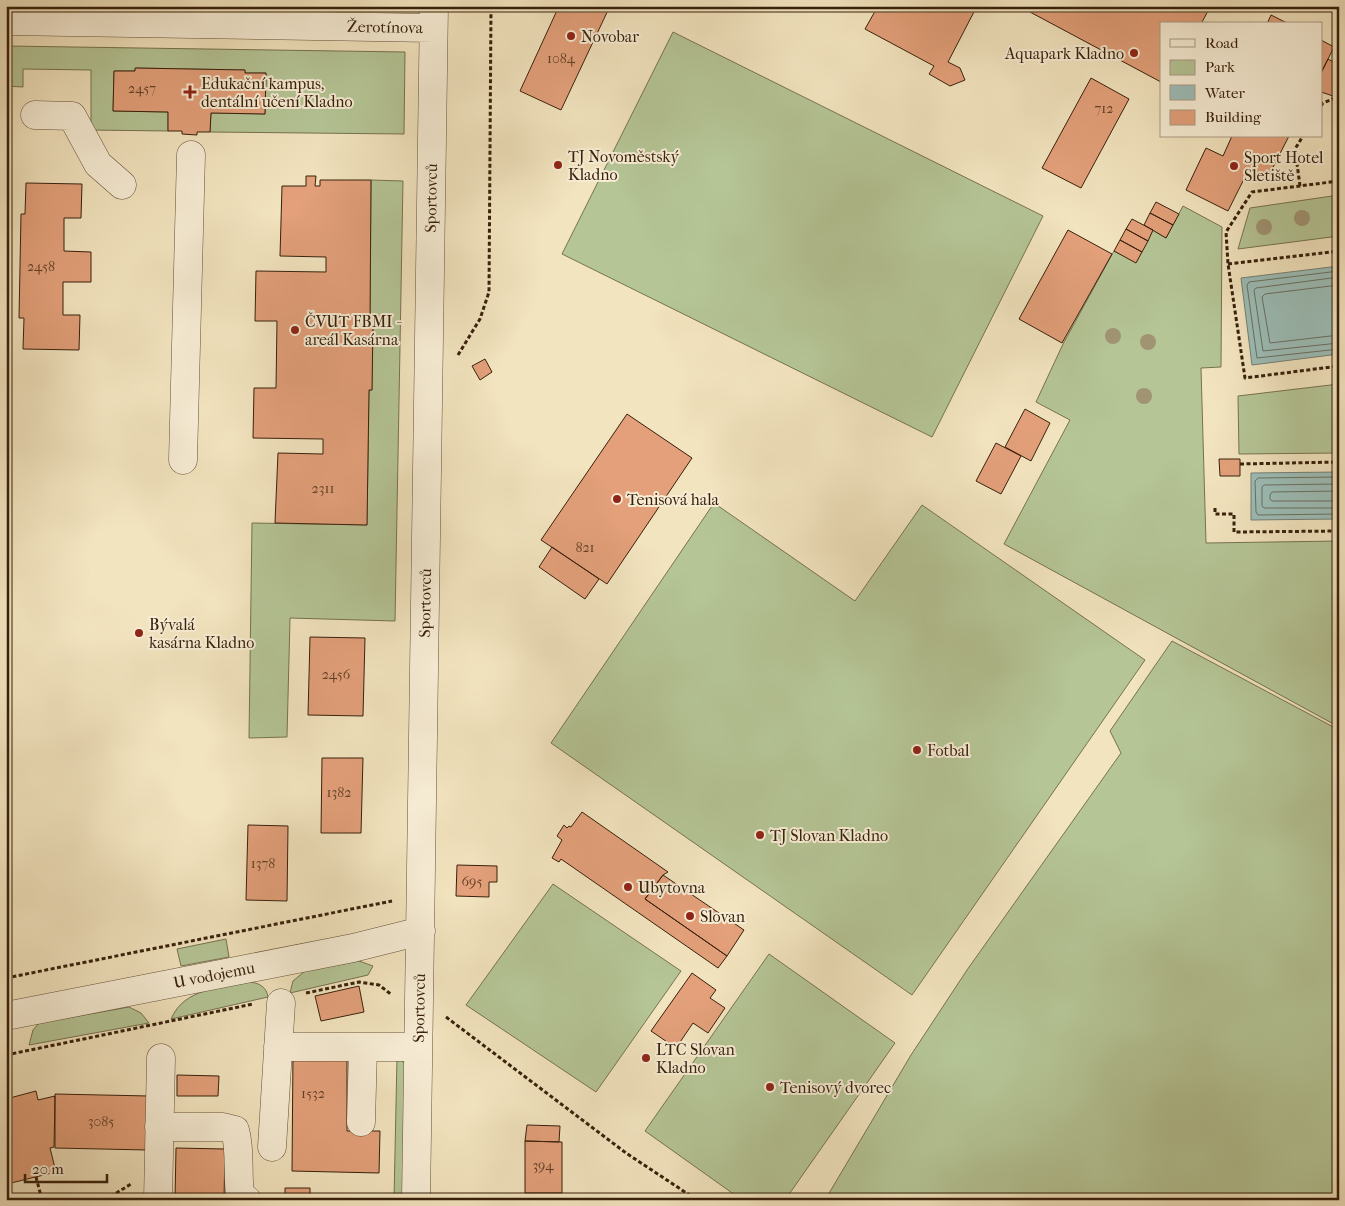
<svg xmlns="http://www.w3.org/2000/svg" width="1345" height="1206" font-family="'IM FELL French Canon',serif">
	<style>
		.green { fill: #b5c596; stroke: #767250 }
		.water { fill: #9cbeb8; stroke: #747f73 }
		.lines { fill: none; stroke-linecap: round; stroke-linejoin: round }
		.shore { stroke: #6a6f62; stroke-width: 1 }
		.building { fill: #e3a07a; stroke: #37200b }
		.minor-casing { stroke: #665138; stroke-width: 29 }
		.path { stroke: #37200b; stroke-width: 3; stroke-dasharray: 4 2.5; stroke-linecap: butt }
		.minor { stroke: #f7edd5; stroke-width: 28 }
		.tree { fill: #a09473 }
		.poi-dot { fill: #8f2418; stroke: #f7edd5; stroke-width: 2 }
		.labels { text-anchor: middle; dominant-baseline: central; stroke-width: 4; stroke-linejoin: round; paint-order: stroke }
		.number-label { font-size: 14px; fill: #624027 }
		.street-label { font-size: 16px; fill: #37200b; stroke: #f7edd5 }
		.poi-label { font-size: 16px; fill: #37200b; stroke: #f7edd5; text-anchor: start }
	</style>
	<rect width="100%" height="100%" fill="#f2e4bf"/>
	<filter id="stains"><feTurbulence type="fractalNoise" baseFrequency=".004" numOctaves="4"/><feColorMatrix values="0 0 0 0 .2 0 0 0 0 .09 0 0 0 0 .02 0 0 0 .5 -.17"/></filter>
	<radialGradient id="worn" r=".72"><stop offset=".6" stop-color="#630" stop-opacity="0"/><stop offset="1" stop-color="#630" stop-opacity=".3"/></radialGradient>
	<path class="green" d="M7,30V46L405,52L404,134L210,132L211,113L265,114L266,73H245V70L136,68L135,71H114L113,111L168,112V131L91,130V70L23,69V87L6,86Z
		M673,32L1043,216L932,437L562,254Z
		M371,180L403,181L395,621L290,618L287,737L249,738L252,523L367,525L369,390H372L373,322H370Z
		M1339,195V236L1238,249L1250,208Z
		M1183,206L1222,227L1221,367L1201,368L1206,543L1339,541V727L1004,544L1070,420L1036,402L1063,344L1114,251L1136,262L1153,230L1166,238Z
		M1339,384V453L1239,454L1238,396Z
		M714,503L855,601L922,505L1145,660L912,995L551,743Z
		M1172,641L1339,730V1200H825L911,1055L967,970L1121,753L1110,731Z
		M553,884L681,971L596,1092L466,1005Z
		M226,939L229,957L181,966L177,949Z
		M769,954L895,1043L785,1200H742L645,1131Z
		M359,961L373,966L368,975L290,993L293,981L305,971Z
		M250,982C260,983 267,988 268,997L171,1019C185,987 220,989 250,982Z
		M129,1007L141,1013L149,1023L29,1045L33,1030L39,1023Z
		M397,1057L406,1064V1200H394Z"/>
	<path class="water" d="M1339,266V354L1252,365L1241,278Z
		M1339,472V519L1251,520V473Z"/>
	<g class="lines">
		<path class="shore" d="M1339,271L1249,282L1247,285L1257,358L1339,349
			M1339,277L1256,288L1254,290L1263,351L1339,343
			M1339,285L1265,294L1262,297L1270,343L1339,335
			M1339,477L1258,478L1255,481L1256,512L1258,515L1339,514
			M1339,484L1264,485L1262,487V506L1264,508H1339
			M1339,491L1272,492L1270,495V499L1272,501H1339"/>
	</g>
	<path class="building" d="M559,6H610L561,110L520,91Z
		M878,6H977L948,62L960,68L965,80L950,86L929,74L934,66L865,29Z
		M1032,6H1204L1209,9L1201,24H1161V82L1030,12Z
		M1271,15L1289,24H1267Z
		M1321,40L1334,47L1321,73Z
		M1328,59L1339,65V98L1321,92V73Z
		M135,68L245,70V73H266L265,114L211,113L210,132H197V135L182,134V131H168V112L113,111L114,71H135Z
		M1091,78L1129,99L1081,188L1042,168Z
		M1232,136H1289L1266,181L1248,171L1228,211L1186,190L1206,148L1223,156Z
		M306,176H316L315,186H320V180H371L370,322H373L372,390H369L367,525L275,523L278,453L323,454V439L253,438L254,388H276L277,321H255L256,271L326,272V257L280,256L282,186H306Z
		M26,183L82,184L81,218H64V251L91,252V282H63V315H80L79,350L23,349L24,318H19L21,214H25Z
		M1156,202L1179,214L1173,225L1150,213Z
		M1150,213L1173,225L1166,238L1144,225Z
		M1132,219L1153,230L1148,241L1126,229Z
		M1126,229L1148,241L1142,252L1120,240Z
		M1068,230L1112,254L1062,343L1019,319Z
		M1120,240L1142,252L1136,263L1114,251Z
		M485,359L492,372L480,380L472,366Z
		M1025,409L1050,423L1031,461L1005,447Z
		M627,414L692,458L607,584L541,540Z
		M996,443L1021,456L1001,494L976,481Z
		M1219,459H1240V476H1220Z
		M552,547L599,579L585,599L539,567Z
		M310,637L365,638L363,716L308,715Z
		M322,758H363L361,833H321Z
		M582,812L668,872L663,875L645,899L727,956L718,968L561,859L559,862L552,858L562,840L557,836L564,825L567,828L569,826L571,827Z
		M248,825L288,826L287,901L246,900Z
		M457,865L497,866V882H489V897L456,896Z
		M663,875L744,930L727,956L645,899Z
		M692,973L716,990L710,998L725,1008L708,1033L693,1023L676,1048L651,1031Z
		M359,986L364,1012L321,1021L315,996Z
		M293,1054H347V1131H380L379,1173L292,1171Z
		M177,1075L219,1076L218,1096H177Z
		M36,1091L38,1100L55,1096L54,1147L50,1148L56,1172L7,1184L6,1099Z
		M55,1094L149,1096L147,1150L55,1148Z
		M527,1125L560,1126L559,1142L525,1141Z
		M525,1141L562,1142V1193H525Z
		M176,1148L225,1149L224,1200H175Z
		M285,1188H310V1200H285Z"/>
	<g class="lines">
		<g class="minor-casing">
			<path id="minor" d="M6,21L433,28
				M35,115L72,116L98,164L122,185
				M183,460L191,155
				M6,1016L353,948L421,931
				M278,1047H418
				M361,1122L363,1048
				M159,1127H223L235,1130C241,1151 237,1173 240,1195L247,1200
				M272,1147L281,1003
				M158,1200L161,1058
				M416,1200L434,6"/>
		</g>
		<path class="path" d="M1321,106L1323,103L1335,98L1339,99
			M1339,181L1252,192L1226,232L1228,264L1245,378L1339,366
			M1300,186L1295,149L1303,136
			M1228,264L1339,251
			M458,355L480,319L489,292L491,6
			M1240,464L1339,462
			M1215,508V514H1234V532L1339,531
			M6,978L392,901
			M306,993L359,982L379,985L392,995
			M446,1017L626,1153L697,1200
			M6,1055L253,1004
			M36,1177L42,1200
			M105,1200L131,1184"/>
		<use href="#minor" class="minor"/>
	</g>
	<g class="tree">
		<circle cx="1302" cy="218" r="8"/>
		<circle cx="1264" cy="227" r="8"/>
		<circle cx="1113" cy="336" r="8"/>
		<circle cx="1148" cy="342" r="8"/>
		<circle cx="1144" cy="396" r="8"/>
	</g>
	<g class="poi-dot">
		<circle cx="571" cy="36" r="5"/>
		<circle cx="1134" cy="53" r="5"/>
		<path d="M187.5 84.5h5v5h5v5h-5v5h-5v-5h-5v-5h5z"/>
		<circle cx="558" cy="165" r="5"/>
		<circle cx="1234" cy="166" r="5"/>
		<circle cx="295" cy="330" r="5"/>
		<circle cx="617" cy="499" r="5"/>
		<circle cx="139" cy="633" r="5"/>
		<circle cx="917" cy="750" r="5"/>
		<circle cx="760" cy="835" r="5"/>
		<circle cx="628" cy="887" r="5"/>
		<circle cx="690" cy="916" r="5"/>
		<circle cx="646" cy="1058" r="5"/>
		<circle cx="770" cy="1087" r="5"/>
	</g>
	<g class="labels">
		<g class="number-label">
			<text x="561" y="58">1084</text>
			<text x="142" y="88">2457</text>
			<text x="1104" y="108">712</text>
			<text x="41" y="266">2458</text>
			<text x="323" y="488">2311</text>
			<text x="585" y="547">821</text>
			<text x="336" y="674">2456</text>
			<text x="339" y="792">1382</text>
			<text x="263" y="863">1378</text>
			<text x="472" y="881">695</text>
			<text x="313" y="1093">1532</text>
			<text x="101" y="1121">3085</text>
			<text x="543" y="1165">394</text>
		</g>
		<g class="street-label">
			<text transform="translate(385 27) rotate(1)">Žerotínova</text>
			<text transform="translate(431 198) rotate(-89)">Sportovců</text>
			<text transform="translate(425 603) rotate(-89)">Sportovců</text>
			<text transform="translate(214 975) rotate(-11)">U vodojemu</text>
			<text transform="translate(419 1008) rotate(-89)">Sportovců</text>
		</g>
		<g class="poi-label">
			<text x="581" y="36">Novobar</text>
			<text x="1124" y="53" text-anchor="end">Aquapark Kladno</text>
			<text x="201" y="83">Edukační kampus,<tspan x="201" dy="18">dentální učení Kladno</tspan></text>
			<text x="568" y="156">TJ Novoměstský<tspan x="568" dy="18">Kladno</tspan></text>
			<text x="1244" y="157">Sport Hotel<tspan x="1244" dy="18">Sletiště</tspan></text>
			<text x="305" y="321">ČVUT FBMI -<tspan x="305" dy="18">areál Kasárna</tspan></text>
			<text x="627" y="499">Tenisová hala</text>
			<text x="149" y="624">Bývalá<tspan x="149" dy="18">kasárna Kladno</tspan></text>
			<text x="927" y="750">Fotbal</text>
			<text x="770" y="835">TJ Slovan Kladno</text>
			<text x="638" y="887">Ubytovna</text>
			<text x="700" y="916">Slovan</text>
			<text x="656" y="1049">LTC Slovan<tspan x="656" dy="18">Kladno</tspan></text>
			<text x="780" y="1087">Tenisový dvorec</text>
		</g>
	</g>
	<rect width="1345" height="1206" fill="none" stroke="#f2e4bf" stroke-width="25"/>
	<rect x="8" y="8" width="1330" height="1191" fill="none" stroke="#37200b" stroke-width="2.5"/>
	<rect x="12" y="12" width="1320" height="1181" fill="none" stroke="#37200b"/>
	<rect x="1160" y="22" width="162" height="115" fill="#f7edd5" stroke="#aa9b84"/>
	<rect x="1170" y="39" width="25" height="8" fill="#f7edd5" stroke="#aa9b84"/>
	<text x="1205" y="48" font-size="15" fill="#37200b">Road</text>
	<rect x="1170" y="60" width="25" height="15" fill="#b5c596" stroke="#aa9b84"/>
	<text x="1205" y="72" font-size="15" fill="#37200b">Park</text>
	<rect x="1170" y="85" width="25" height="15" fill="#9cbeb8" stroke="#aa9b84"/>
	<text x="1205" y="98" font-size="15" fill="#37200b">Water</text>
	<rect x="1170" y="110" width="25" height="15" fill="#e3a07a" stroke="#aa9b84"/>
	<text x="1205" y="122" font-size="15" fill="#37200b">Building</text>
	<path d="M25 1174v8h82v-8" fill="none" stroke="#37200b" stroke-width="2.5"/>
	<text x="32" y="1174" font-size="15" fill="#37200b" stroke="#f7edd5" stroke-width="4" paint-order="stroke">20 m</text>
	<rect width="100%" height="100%" filter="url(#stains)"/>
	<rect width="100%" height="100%" fill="url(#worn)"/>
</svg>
